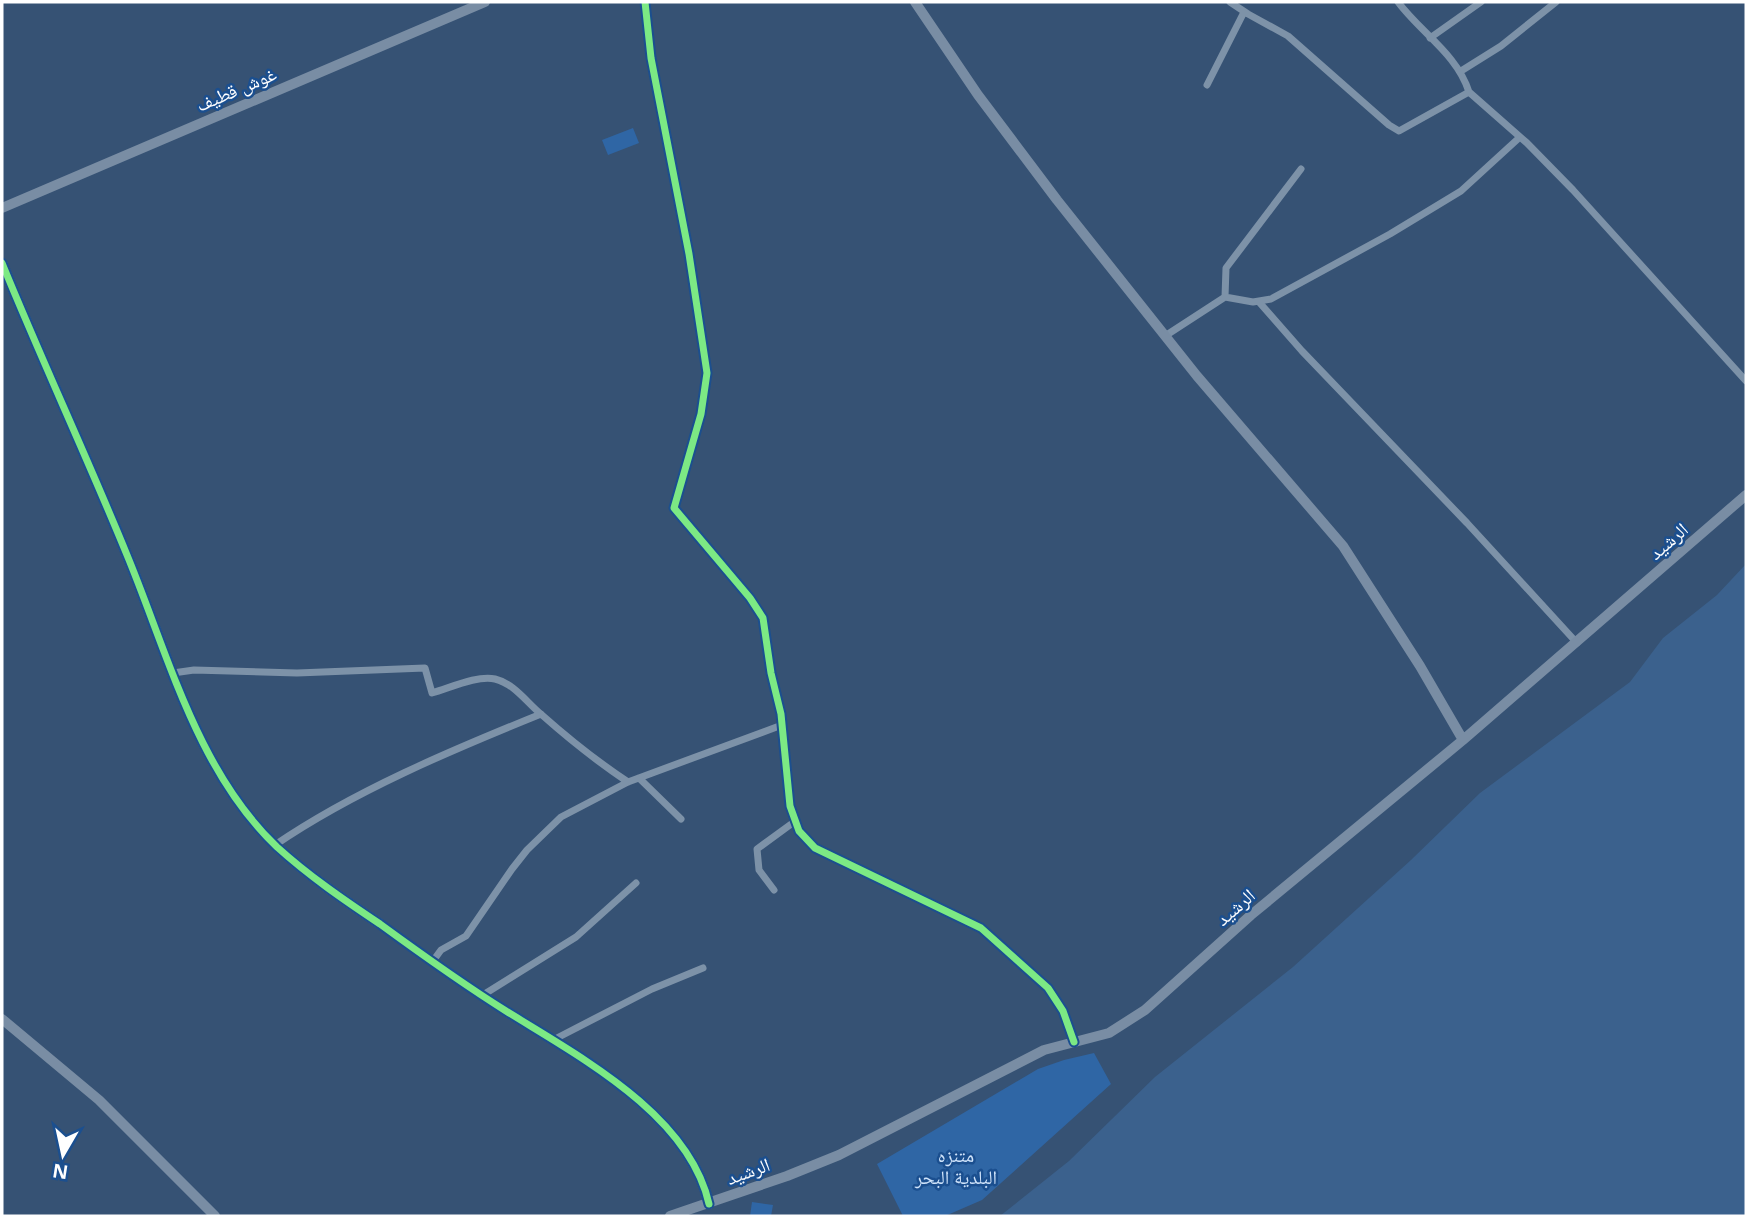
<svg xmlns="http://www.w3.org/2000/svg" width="1748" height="1218" font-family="'Open Sans','Noto Naskh Arabic',sans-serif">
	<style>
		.green { fill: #2f66a5 }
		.water { fill: #3b618d }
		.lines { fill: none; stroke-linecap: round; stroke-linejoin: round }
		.street { stroke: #7d92a8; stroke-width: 7 }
		.secondary { stroke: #798da4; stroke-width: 10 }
		.cycleway-casing { stroke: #1b4f8f; stroke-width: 11 }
		.cycleway { stroke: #7ce984; stroke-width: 7 }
		.labels { text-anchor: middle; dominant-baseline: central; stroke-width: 5; stroke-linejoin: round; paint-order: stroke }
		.street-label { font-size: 19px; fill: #fff; stroke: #1b4f8f }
		.park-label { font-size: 19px; fill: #cfe3fa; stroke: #1b4f8f }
	</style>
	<rect width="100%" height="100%" fill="#365274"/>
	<path class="green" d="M633,128L639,143L608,155L602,140Z
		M1094,1053L1111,1084L982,1200L945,1216H903L877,1164L1038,1069L1064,1060Z
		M752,1202L773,1205L771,1216H750Z"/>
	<path class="water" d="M1746,564V1216H1000L1069,1161L1155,1077L1293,967L1411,860L1480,793L1630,682L1663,638L1717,595Z"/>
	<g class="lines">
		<path class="street" d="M645,2L651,58L689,254L707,373L701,414L674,508L750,598L763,618L771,673L781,714L790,806L799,831L815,848L981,928L1048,988L1063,1011L1074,1042
			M1230,2L1248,14L1288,36L1389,125L1399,131L1469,92L1527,143L1573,190L1746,381
			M1398,2C1421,33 1457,54 1469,92
			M1430,38L1481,2
			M1461,71L1501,46L1556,2
			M1207,85L1244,12
			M1225,297L1226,268L1301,169
			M1259,302L1302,351L1467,523L1577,643
			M1165,336L1225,297L1253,302L1271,299L1390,234L1461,191L1520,137
			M173,673L194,670L297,673L425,668L432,693C450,688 477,675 495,679C515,684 527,703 542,715C569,739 598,762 628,782
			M639,778L681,819
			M275,845C354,791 452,750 541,714
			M774,890L759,870L757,849L794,822
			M433,961L441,950L466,936L512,869L527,850L561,817L628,782L782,725
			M483,995L576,937L636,883
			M555,1039L652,989L703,968"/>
		<path class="secondary" d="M915,2L978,95L1057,200L1197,376L1343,546L1420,666L1463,740
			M2,208L485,2
			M2,263C42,361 87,457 127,555C168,654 197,771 277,847C309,876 344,900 380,924C421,954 463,984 506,1011C578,1056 689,1114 709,1204
			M2,1019L99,1100L215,1216
			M670,1216L787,1176L839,1155L1044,1050L1109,1033L1145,1010L1251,915L1463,740L1746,495"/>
		<g class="cycleway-casing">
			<path id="cycleway" d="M645,2L651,58L689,254L707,373L701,414L674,508L750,598L763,618L771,673L781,714L790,806L799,831L815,848L981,928L1048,988L1063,1011L1074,1042
				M2,263C42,361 87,457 127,555C168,654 197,771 277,847C309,876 344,900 380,924C421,954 463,984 506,1011C578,1056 689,1114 709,1204"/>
		</g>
		<use href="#cycleway" class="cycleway"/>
	</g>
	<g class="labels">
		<g class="street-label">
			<text transform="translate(236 89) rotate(-23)">غوش قطيف</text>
			<text transform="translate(1668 541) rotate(-41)">الرشيد</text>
			<text transform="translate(1235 907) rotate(-41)">الرشيد</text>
			<text transform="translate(748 1171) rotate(-20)">الرشيد</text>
		</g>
		<g class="park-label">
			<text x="956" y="1155">متنزه<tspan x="956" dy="22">البلدية البحر</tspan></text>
		</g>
	</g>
	<rect width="1748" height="1218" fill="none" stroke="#ffffff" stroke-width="7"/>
	<g transform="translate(63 1155) rotate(189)" stroke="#1b4f8f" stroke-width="5" paint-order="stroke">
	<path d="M0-5L12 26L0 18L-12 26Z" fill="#ffffff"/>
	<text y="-10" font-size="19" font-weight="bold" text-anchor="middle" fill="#ffffff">N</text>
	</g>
</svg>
